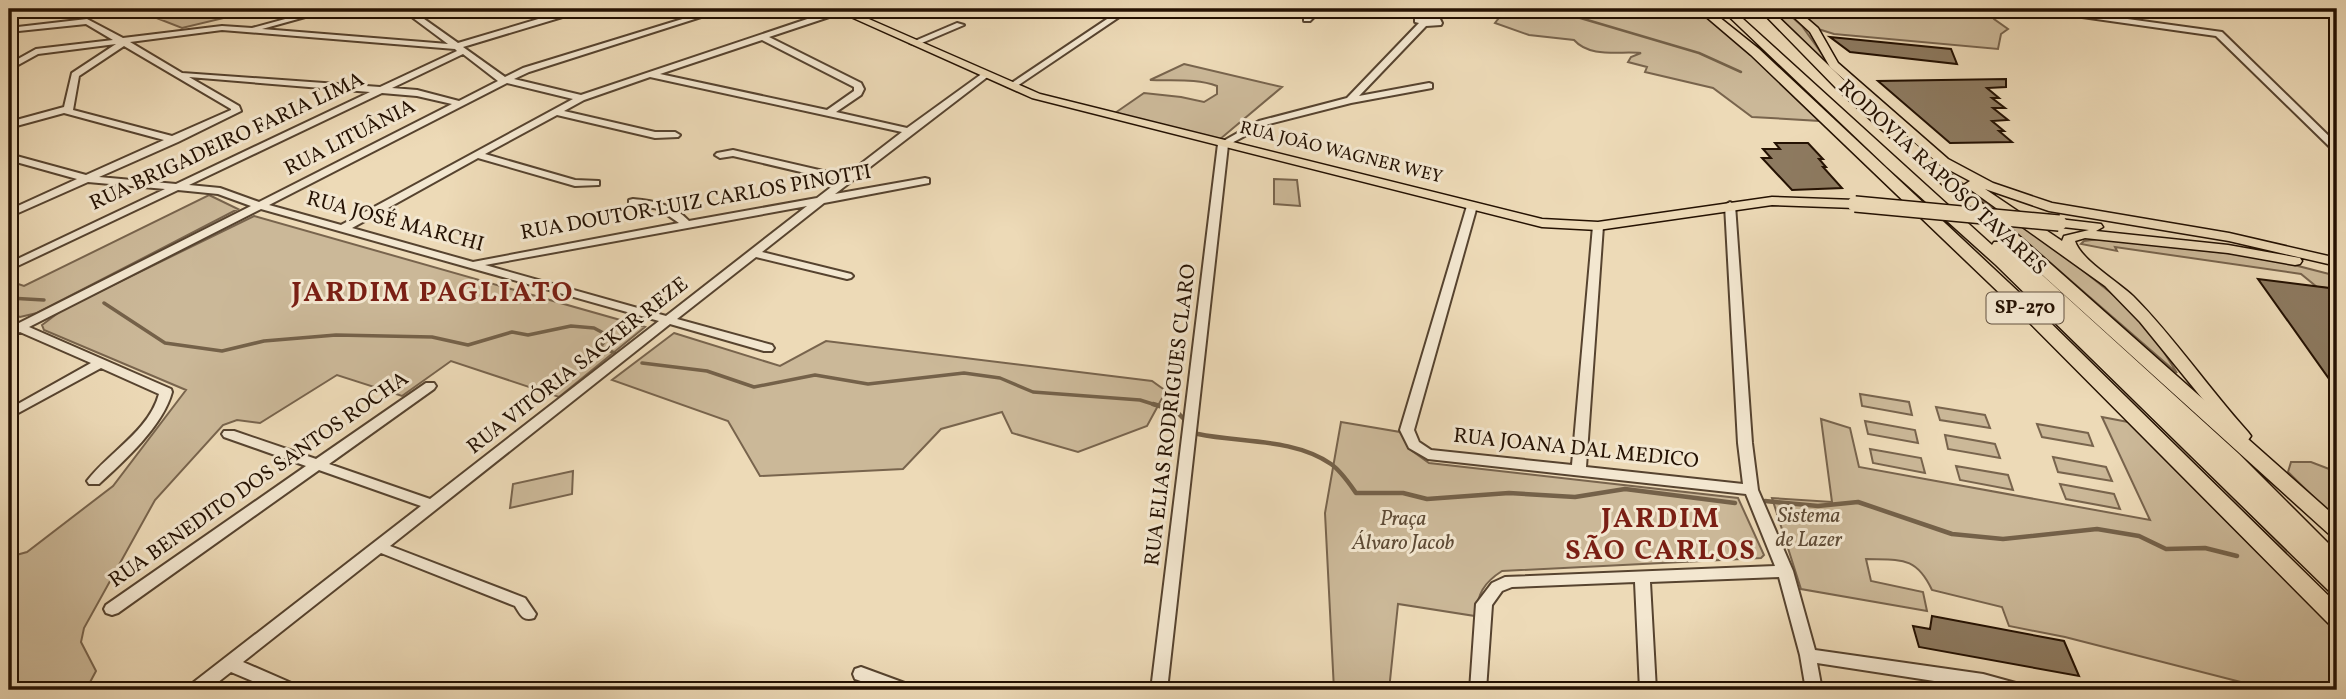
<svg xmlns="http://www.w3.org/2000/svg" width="2346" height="699" font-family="Vollkorn,serif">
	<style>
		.green { fill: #cbb898; stroke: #78644d; stroke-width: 2 }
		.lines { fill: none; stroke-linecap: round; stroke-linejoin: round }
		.stream-far2 { stroke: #746149; stroke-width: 2.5 }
		.stream-far1 { stroke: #746149; stroke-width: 3.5 }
		.stream { stroke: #746149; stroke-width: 4.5 }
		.building { fill: #8d7a60; stroke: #241102; stroke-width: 2 }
		.minor-casing { stroke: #56432f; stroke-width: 4 }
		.major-casing { stroke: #241102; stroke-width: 3 }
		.highway-casing { stroke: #241102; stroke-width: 3 }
		.minor { fill: #f3e7d0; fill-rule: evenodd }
		.major { fill: #eddab7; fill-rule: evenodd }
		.highway { fill: #eddab7; fill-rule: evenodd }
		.major-bridge-casing { stroke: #241102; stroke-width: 18; stroke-linecap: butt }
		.major-bridge { stroke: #eddab7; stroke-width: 15 }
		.labels { text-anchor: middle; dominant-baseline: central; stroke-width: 6; stroke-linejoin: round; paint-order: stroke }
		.far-street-label { font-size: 18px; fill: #241102; stroke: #f3e7d0 }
		.shield { fill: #f3e7d0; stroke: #625140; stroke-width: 2 }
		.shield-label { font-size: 19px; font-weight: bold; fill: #241102 }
		.street-label { font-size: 21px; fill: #241102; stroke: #f3e7d0 }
		.park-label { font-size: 21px; font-style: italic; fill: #5e4b36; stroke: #f3e7d0 }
		.district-label { font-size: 28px; font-weight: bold; letter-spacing: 2px; fill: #7a1f14; stroke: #f3e7d0 }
	</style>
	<rect width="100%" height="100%" fill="#eddab7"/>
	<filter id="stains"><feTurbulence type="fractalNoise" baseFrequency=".00286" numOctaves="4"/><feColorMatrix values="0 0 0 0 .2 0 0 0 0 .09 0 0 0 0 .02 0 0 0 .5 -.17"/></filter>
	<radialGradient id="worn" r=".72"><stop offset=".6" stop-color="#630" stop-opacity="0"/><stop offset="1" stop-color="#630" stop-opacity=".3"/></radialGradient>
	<path class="green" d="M202,9H261L182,28L159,19Z
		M1506,9H1698L1746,49L1821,121L1752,117L1713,88L1645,72L1647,67L1628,62L1631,57L1641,53C1619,51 1590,58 1574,40L1529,35L1495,23Z
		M1767,9H1783L1802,26L1830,65L1936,161L1988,205L2045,240L2131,309L2152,333L2177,373L1932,160Z
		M1794,9H1988L1994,19L2008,29L2001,34L1998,49L1834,34L1815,28Z
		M1184,64L1282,87L1219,140L1115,113L1144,93L1181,97L1204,102L1217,94V86C1197,78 1173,81 1150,80Z
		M1274,179L1297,180L1300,206L1274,204Z
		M209,195L238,209L37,313L20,317L9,313V281L24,286Z
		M254,216L645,327L559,397L451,361L402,396L337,375L260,423L237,420L223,425L155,500L84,628L81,642L96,671L87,688L94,690H9V557L27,552L113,486L186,390L44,330L42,325L62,310Z
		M2099,239L2263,257L2337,276V289L2317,287L2301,274L2115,247L2117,251L2081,244L2084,241Z
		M674,333L780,366L826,341L1152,381L1166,391L1147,426L1078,452L1012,433L1002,412L941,429L903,469L760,476L728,421L612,380Z
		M1860,394L1909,402L1912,415L1862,406Z
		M1936,407L1985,415L1990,428L1940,420Z
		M2102,417L2128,422L2337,631V690H2272L2065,637L2009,626L2002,607L1932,590C1916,556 1901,560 1866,559L1871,581L1923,592L1927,611L1801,589L1772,498L1832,502L1821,419L1850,428L1859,467L2150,520Z
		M1865,421L1915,430L1918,443L1868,434Z
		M1341,422L1400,432L1411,450L1429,463L1738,498L1764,555L1761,558L1502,571C1483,583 1478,594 1475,616L1398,604L1389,690H1334L1325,513Z
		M2037,424L2088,433L2093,446L2042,437Z
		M1945,435L1995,444L2000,458L1948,449Z
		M1870,449L1921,458L1925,473L1873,463Z
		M2053,457L2106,467L2112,481L2058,472Z
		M2291,462H2311L2337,472V520L2288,472Z
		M1956,466L2008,475L2013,490L1960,480Z
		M573,471L572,494L510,508L513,484Z
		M2060,484L2114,494L2120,509L2066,499Z"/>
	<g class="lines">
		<path class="stream-far2" d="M1550,9L1699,53L1741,72"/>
		<path class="stream-far1" d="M9,298L44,300
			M104,303L165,343L222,351L264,341L336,335L432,337L468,345L512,332L528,335L571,326L594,328L609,336L600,347L615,353
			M642,363L707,371L754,387L815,375L868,384L964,373L1000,378L1033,392L1140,400L1159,406"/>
		<path class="stream" d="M1153,404L1176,411L1186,421
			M1198,434C1241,443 1293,438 1331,464C1341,471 1349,483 1356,493H1403L1427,499L1509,493L1575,497L1625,489L1735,503
			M1765,501L1818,506L1858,502L1952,534L2003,539L2097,529L2139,536L2166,549L2205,548L2237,556"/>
	</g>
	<path class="building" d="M1830,37L1951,49L1957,64L1850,52Z
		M2006,79V87L1987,88L1999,98H1992L2005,108H1993L2008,120L1992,121L2004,131H1999L2012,142L1950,143L1878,81Z
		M1775,143H1808L1823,159H1819L1826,167H1823L1842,188L1792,190L1762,158H1771L1763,149H1780Z
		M2258,279L2337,289V390Z
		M1932,616L2064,641L2079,676L1919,647L1913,626L1930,629Z"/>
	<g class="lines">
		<g class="minor-casing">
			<path id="minor" d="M322,9H334L262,29L448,44L401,9H410L458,43L572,9H579V12L463,47L505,77L523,68L715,9H726L529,72L514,79L581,95L837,9H844V12L769,37L861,83L864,89L861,95L836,112L907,128L983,73L990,75L835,194L925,178L929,179V183L824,203L762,252L851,274L853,276L851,278L847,279L756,257L677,319L772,345L774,348L772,351H764L670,324L390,546L525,598L536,614L534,618C523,622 520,614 515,606L381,553L243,662L296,685L298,690H274L231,672L208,690H188L190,685L421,506L319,470L118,613L112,615L106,613L104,609L106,605L306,466L224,437L222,434L224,431H234L316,459L426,383H434L436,386L434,389L329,464L430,499L659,321L261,209L29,327L171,389L172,392C163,426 124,461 99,484H89L87,481C109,452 149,431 159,394L101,368L9,418V409L91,363L20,332L9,337V328L12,323H19L251,206L218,194L178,190L9,270V263L165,189L88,182L9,217V210L77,179L9,160V154L86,175L164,140L64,113L9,128V122L64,107L72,73L116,44L38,54L9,70V64L36,49L113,40L86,24L9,32V28L87,19L123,38L222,26L252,28ZM222,30L455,49L457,51L380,87L182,73L130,42ZM762,40L854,87V91L827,110L660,74ZM124,46L231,109V110L172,136L73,110L79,76ZM463,54L498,81L459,101L417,90L392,88ZM189,77L370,92L176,184L99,177L178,142L241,111L239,106ZM650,77L902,132L845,176L733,150L717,153L715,155L720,158L733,156L839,181L817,198L689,221C674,205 655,201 633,199L629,200V204L659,209L679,223L473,262L352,228L478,158L575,186L599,185V181L575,180L485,154L557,115L655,138L678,137L680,135L675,132H655L564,111L584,100ZM507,83L573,99L341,225L269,205ZM382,93L417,96L452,104L259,202L220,188L189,185ZM807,206L666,316L485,265Z
				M1032,9H1045L1057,13L1053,15Z
				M1122,9H1131L1014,88L1007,86Z
				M1152,9H1169L1172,11L1168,13Z
				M1218,9H1227L1219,16H1213V12Z
				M1314,9H1322L1310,21H1304V17Z
				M2036,9H2055L2222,32L2337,144V152L2334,151L2216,36L2040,11Z
				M1427,14L1439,17L1442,23L1441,25L1426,26L1359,96L1429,83L1432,84V88L1351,103L1265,125L1228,145L1167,690H1151L1218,144L1259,121L1347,98L1419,23L1415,22V18Z
				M957,23L964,25L917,45L910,43Z
				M1730,202L1735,205L1752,443L1758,490L1793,571L1815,650L1983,674L2023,685L2025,690H1993L1817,663L1822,690H1806L1800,655L1779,577L1650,582L1656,690H1640L1635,582L1512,587L1502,591L1492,605L1486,690H1470L1476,604L1492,583L1505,577L1775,566L1746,494L1428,459L1409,448L1400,430L1467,206L1472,203L1477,206L1414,430L1419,442L1431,450L1572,465L1593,226L1598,223L1603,226L1586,467L1743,484L1738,443L1725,205Z
				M9,541L14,542L17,547L15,551L9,552Z
				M861,667L910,685L912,690H886L855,679L853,674L855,669Z"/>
		</g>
		<g class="major-casing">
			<path id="major" d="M833,9H846L1040,94L1542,219L1598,222L1772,197L1855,200L1862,204L1855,208L1772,205L1598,230L1542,227L1032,98Z
				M1785,9H1796L1818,28L1838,63L1948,159L1993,183L2052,203L2229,233L2337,258V266L2229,241L2049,211L1985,189L2062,241L2064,236L2089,230L2054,226L2052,223L2054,220L2059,219L2101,224L2103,227L2096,231L2228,245L2300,258L2302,261L2300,264L2295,265L2228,253L2085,238L2075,241C2081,260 2117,281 2133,296C2175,338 2208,388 2248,432L2251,436L2248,440H2236L2140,322L2105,286L1964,185L1970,181L1940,165L1830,67L1810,32Z"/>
		</g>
		<g class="highway-casing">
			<path id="highway" d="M1697,9H1709L1759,49L2024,297L2337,604V627L2329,624L2012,305L1751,55Z
				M1721,9H1732L1992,245L1994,242H2006L2239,454L2337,552V593L2329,591L1996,265L1887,167Z
				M1759,9H1770L1850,86L2337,518V537L2330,535L1840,92Z"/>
		</g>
		<use href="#minor" class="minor"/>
		<use href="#major" class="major"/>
		<use href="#highway" class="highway"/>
		<g class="major-bridge-casing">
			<path id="major-bridge" d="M1855,204L2059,223"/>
		</g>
		<use href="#major-bridge" class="major-bridge"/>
	</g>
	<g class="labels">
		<g class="far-street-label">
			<text transform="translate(1341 153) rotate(14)">RUA JOÃO WAGNER WEY</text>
		</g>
		<rect class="shield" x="1986.5" y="292.5" width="77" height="31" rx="5"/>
		<g class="shield-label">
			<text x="2025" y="308">SP-270</text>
		</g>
		<g class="street-label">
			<text transform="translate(350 138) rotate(-27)">RUA LITUÂNIA</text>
			<text transform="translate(227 142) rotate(-25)">RUA BRIGADEIRO FARIA LIMA</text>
			<text transform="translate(1942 178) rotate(43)">RODOVIA RAPOSO TAVARES</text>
			<text transform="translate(696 203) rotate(-10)">RUA DOUTOR LUIZ CARLOS PINOTTI</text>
			<text transform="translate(395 222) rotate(15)">RUA JOSÉ MARCHI</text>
			<text transform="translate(578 366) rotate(-38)">RUA VITÓRIA SACKER REZE</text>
			<text transform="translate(1171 415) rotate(-83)">RUA ELIAS RODRIGUES CLARO</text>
			<text transform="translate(1576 449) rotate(6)">RUA JOANA DAL MEDICO</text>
			<text transform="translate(259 480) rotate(-35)">RUA BENEDITO DOS SANTOS ROCHA</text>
		</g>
		<g class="park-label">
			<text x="1809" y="516">Sistema<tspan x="1809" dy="24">de Lazer</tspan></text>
			<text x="1403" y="519">Praça<tspan x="1403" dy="24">Álvaro Jacob</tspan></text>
		</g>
		<g class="district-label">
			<text x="433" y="293">JARDIM PAGLIATO</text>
			<text x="1661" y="519">JARDIM<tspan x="1661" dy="32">SÃO CARLOS</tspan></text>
		</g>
	</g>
	<rect width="2346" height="699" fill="none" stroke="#eddab7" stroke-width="35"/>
	<rect x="10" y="10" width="2325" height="678" fill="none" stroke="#241102" stroke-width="3.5"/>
	<rect x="18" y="18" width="2311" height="664" fill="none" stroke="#241102" stroke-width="2"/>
	<rect width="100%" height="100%" filter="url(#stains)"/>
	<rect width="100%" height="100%" fill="url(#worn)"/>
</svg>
